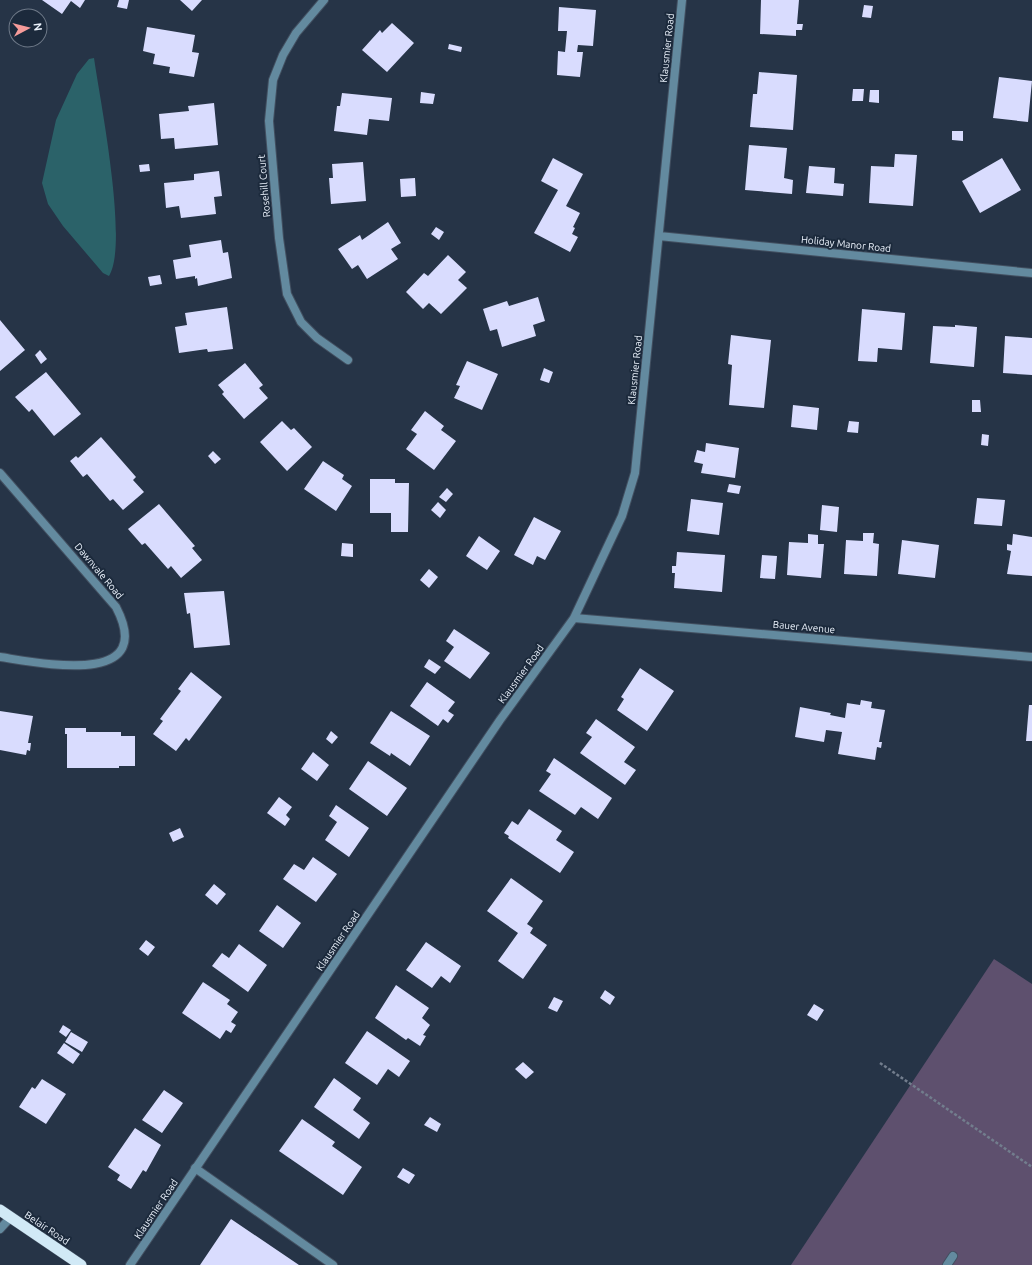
<svg xmlns="http://www.w3.org/2000/svg" width="1032" height="1265" font-family="Ubuntu,sans-serif">
	<style>
		.green { fill: #5e506e }
		.water { fill: #2b6269 }
		.building { fill: #d9dcfe }
		.lines { fill: none; stroke-linecap: round; stroke-linejoin: round }
		.service-casing { stroke: #424f60; stroke-width: 10 }
		.minor-casing { stroke: #424f60; stroke-width: 10 }
		.trunk-casing { stroke: #424f60; stroke-width: 12 }
		.path { stroke: #727d8d; stroke-width: 2.5; stroke-dasharray: 3 2; stroke-linecap: butt }
		.service { stroke: #638a9f; stroke-width: 8 }
		.minor { stroke: #638a9f; stroke-width: 8 }
		.trunk { stroke: #d1e9f6; stroke-width: 11 }
		.labels { text-anchor: middle; dominant-baseline: central; stroke-width: 4; stroke-linejoin: round; paint-order: stroke }
		.street-label { font-size: 10px; fill: #ecf3fd; stroke: #1c2a3c }
	</style>
	<rect width="100%" height="100%" fill="#263447"/>
	<path class="green" d="M994,959L1032,984V1265H791Z"/>
	<path class="water" d="M94,58C100,100 129,244 109,276L103,273L63,226L48,204L42,183L56,120L77,74L89,59Z"/>
	<path class="building" d="M42,0H85L80,8L71,1L62,14Z
		M119,0H129L127,9L117,7Z
		M180,0H202L192,11Z
		M761,0H799L797,24H803L802,30H796V36L760,34Z
		M864,5L873,6L871,18L862,17Z
		M559,7L596,10L593,46L578,45L577,52H583L580,77L557,75L558,51L565,52L567,31H558Z
		M392,23L414,43L387,72L362,50L380,30L382,33Z
		M147,27L195,35L192,52L199,53L194,77L169,73L170,67L153,64L155,54L143,51Z
		M449,44L462,47L461,52L448,49Z
		M759,72L797,75L793,130L750,127L753,94H757Z
		M999,77L1032,81L1028,122L993,118Z
		M853,89H864L863,101H852Z
		M870,90H879V103L869,102Z
		M421,92L435,94L433,104L420,103Z
		M342,93L392,98L389,121L369,119L367,135L334,131L337,106H340Z
		M214,103L218,145L175,149L174,138L161,139L159,114L189,111L188,106Z
		M952,131H963V141L952,140Z
		M749,145L787,148L784,178L793,180L792,194L745,190Z
		M895,154L917,155L913,206L869,203L871,166L894,167Z
		M553,158L583,174L566,206L580,213L573,227L575,228L572,234L578,237L570,252L534,233L558,190L541,181Z
		M1002,158L1021,190L980,213L962,181Z
		M363,162L366,201L331,204L329,178H333L332,164Z
		M149,164L150,171L140,172L139,165Z
		M809,166L835,168L834,183L844,184L843,196L806,193Z
		M219,171L222,196L214,197L216,214L181,218L179,206L166,208L164,183L194,180V174Z
		M415,178L416,196L401,197L400,179Z
		M388,222L401,243L391,249L398,259L367,279L358,265L352,269L338,249L360,235L362,240Z
		M436,227L444,232L439,240L431,234Z
		M221,240L223,253L228,252L232,278L198,286L197,278L195,279V276L176,279L173,260L191,257L189,245Z
		M448,255L466,272L458,280L467,288L441,314L429,303L423,309L406,292L424,273L428,276Z
		M160,275L162,284L150,286L148,277Z
		M538,297L545,321L533,325L536,336L502,347L497,329L490,331L483,309L507,301L509,306Z
		M227,307L233,349L208,352L207,349L179,353L175,327L187,325L185,313Z
		M862,309L905,313L902,350L878,348L877,362L858,361Z
		M0,320L25,350L0,371Z
		M955,325L977,327L974,367L930,363L933,326L955,327Z
		M731,335L771,340L764,408L729,405L732,365L728,364Z
		M1005,336L1032,338V375L1003,373Z
		M40,350L47,359L41,364L35,355Z
		M467,361L498,374L482,410L454,398L460,386L456,385Z
		M245,363L263,385L259,388L268,398L244,419L222,394L224,392L218,385Z
		M544,368L553,372L549,383L540,380Z
		M46,372L81,414L54,436L32,409L29,412L15,397Z
		M972,400H980L981,412H972Z
		M793,405L819,408L817,430L791,427Z
		M425,411L444,426L441,430L456,441L434,470L406,449L417,434L411,430Z
		M282,421L291,430L294,428L312,447L287,471L260,442Z
		M849,421L859,422L858,433L847,432Z
		M982,434L989,435L988,446L981,445Z
		M101,437L136,477L133,480L144,492L123,510L113,499L110,501L87,474L83,477L70,461L76,456L78,458Z
		M706,443L739,448L735,478L701,473L703,464L694,462L697,450L705,452Z
		M213,451L221,459L215,464L208,456Z
		M323,461L344,475L342,479L352,486L336,511L304,489Z
		M370,479H395V483H409L408,532H391V513H370Z
		M729,484L741,486L739,494L727,492Z
		M447,488L453,494L446,502L439,497Z
		M977,498L1005,500L1002,526L974,524Z
		M691,499L723,503L719,535L687,531Z
		M438,502L446,510L440,518L431,510Z
		M159,504L195,546L192,548L202,560L181,578L171,566L168,569L145,543L142,545L128,529Z
		M822,505L839,507L837,532L820,530Z
		M534,517L561,531L545,560L537,556L533,565L514,555Z
		M863,533H874L873,543L879,544L877,576L844,574L846,540L863,541Z
		M808,534L818,535V544H824L821,578L787,575L789,542L808,543Z
		M1013,534L1032,537V576L1007,574L1011,551L1007,550V544L1012,545Z
		M479,536L500,551L487,570L466,556Z
		M902,540L939,545L935,578L898,574Z
		M342,543L353,544V557L341,556Z
		M677,552L725,555L722,592L674,588L675,573H672V566H676Z
		M762,555L777,556L775,579L760,578Z
		M429,569L438,577L429,588L420,580Z
		M224,591L230,645L194,648L190,613L187,614L184,593Z
		M454,629L490,653L470,679L444,661L454,647L446,641Z
		M429,659L441,667L435,674L424,667Z
		M640,668L674,691L647,731L617,710L624,699L621,697Z
		M191,672L222,697L189,741L186,738L176,751L153,734L163,721L160,719L181,691L178,689Z
		M427,682L455,702L448,711L454,715L448,723L443,719L438,726L410,706Z
		M861,700L872,702L871,708L885,710L879,742H882L881,748L877,747L875,760L838,754L842,732L826,730L824,742L795,737L800,707L831,713L830,715L845,718L847,703L860,705Z
		M1029,705H1032V741H1026Z
		M0,711L33,716L28,743H31L30,751L27,750L26,755L0,750Z
		M391,711L430,736L410,766L391,753L390,756L370,743Z
		M596,719L635,747L624,762L636,770L625,785L580,753L592,737L586,733Z
		M65,728H86V732H121V736H135V766H119V768H67V734H65Z
		M331,731L338,737L332,744L326,739Z
		M313,752L329,765L317,781L301,769Z
		M554,758L612,798L598,819L581,807L575,815L539,791L551,774L546,771Z
		M368,761L407,788L387,816L349,789Z
		M279,797L292,807L286,815L290,819L285,826L267,813Z
		M336,805L369,828L349,857L325,840L337,822L329,816Z
		M529,809L562,831L556,840L574,852L560,873L508,838L509,836L504,833L512,821L518,825Z
		M180,828L184,837L173,842L169,833Z
		M313,857L337,874L316,902L283,879L294,864L304,870Z
		M511,878L543,901L527,924L533,928L530,933L547,945L523,979L498,961L518,933L487,911Z
		M214,884L226,894L217,905L205,895Z
		M277,905L301,923L283,948L259,931Z
		M146,940L155,947L148,956L139,949Z
		M426,942L461,966L450,983L441,976L432,988L406,970Z
		M239,944L267,965L248,992L212,966L222,953L229,958Z
		M203,982L230,1000L227,1004L238,1012L231,1022L236,1025L231,1033L226,1030L220,1039L182,1013Z
		M396,985L429,1008L422,1018L430,1025L423,1035L426,1036L420,1046L408,1038L406,1040L375,1018Z
		M605,990L615,997L610,1005L600,998Z
		M554,997L563,1001L557,1012L548,1008Z
		M814,1004L824,1010L817,1021L807,1015Z
		M63,1025L71,1030L66,1037L59,1032Z
		M367,1031L410,1061L399,1077L388,1069L377,1085L345,1063Z
		M71,1032L88,1042L82,1052L65,1042Z
		M64,1043L80,1054L73,1064L57,1053Z
		M523,1062L534,1072L526,1079L515,1069Z
		M334,1078L361,1098L353,1110L370,1123L359,1139L314,1107Z
		M42,1079L66,1094L46,1124L19,1107L32,1087L35,1089Z
		M164,1090L183,1103L162,1133L142,1120Z
		M430,1117L441,1124L437,1132L424,1125Z
		M302,1119L335,1142L332,1146L362,1167L343,1195L279,1151Z
		M135,1128L161,1145L146,1172L143,1170L131,1189L117,1180L120,1175L108,1167Z
		M403,1168L415,1175L409,1184L397,1177Z
		M231,1219L299,1265H200Z"/>
	<g class="lines">
		<g class="service-casing">
			<path id="service" d="M195,1168L333,1265
				M0,1229L10,1218
				M947,1265L953,1256"/>
		</g>
		<g class="minor-casing">
			<path id="minor" d="M324,0L296,33L283,55L273,80L269,121L279,238L287,294L301,322L317,338L348,360
				M659,236L1032,273
				M0,473L116,607C158,688 40,663 0,657
				M574,618L1032,657
				M130,1265L500,720L574,618L622,516L635,473L682,0"/>
		</g>
		<g class="trunk-casing">
			<path id="trunk" d="M0,1210L81,1265"/>
		</g>
		<path class="path" d="M880,1063L1032,1167"/>
		<use href="#service" class="service"/>
		<use href="#minor" class="minor"/>
		<use href="#trunk" class="trunk"/>
	</g>
	<g class="labels">
		<g class="street-label">
			<text transform="translate(667 48) rotate(-84)">Klausmier Road</text>
			<text transform="translate(264 186) rotate(-95)">Rosehill Court</text>
			<text transform="translate(846 244) rotate(6)">Holiday Manor Road</text>
			<text transform="translate(635 370) rotate(-84)">Klausmier Road</text>
			<text transform="translate(99 571) rotate(50)">Dawnvale Road</text>
			<text transform="translate(804 627) rotate(5)">Bauer Avenue</text>
			<text transform="translate(521 674) rotate(-54)">Klausmier Road</text>
			<text transform="translate(338 941) rotate(-56)">Klausmier Road</text>
			<text transform="translate(156 1209) rotate(-56)">Klausmier Road</text>
			<text transform="translate(47 1228) rotate(34)">Belair Road</text>
		</g>
	</g>
	<g transform="translate(28 28) rotate(83)"><circle r="19" fill="#1c2a3c" stroke="#6f7a89"/>
	<path d="M0-3L7 15L0 10L-7 15Z" fill="#f59b9a"/>
	<text y="-6" font-size="11" font-weight="bold" text-anchor="middle" fill="#ecf3fd">N</text>
	</g>
</svg>
